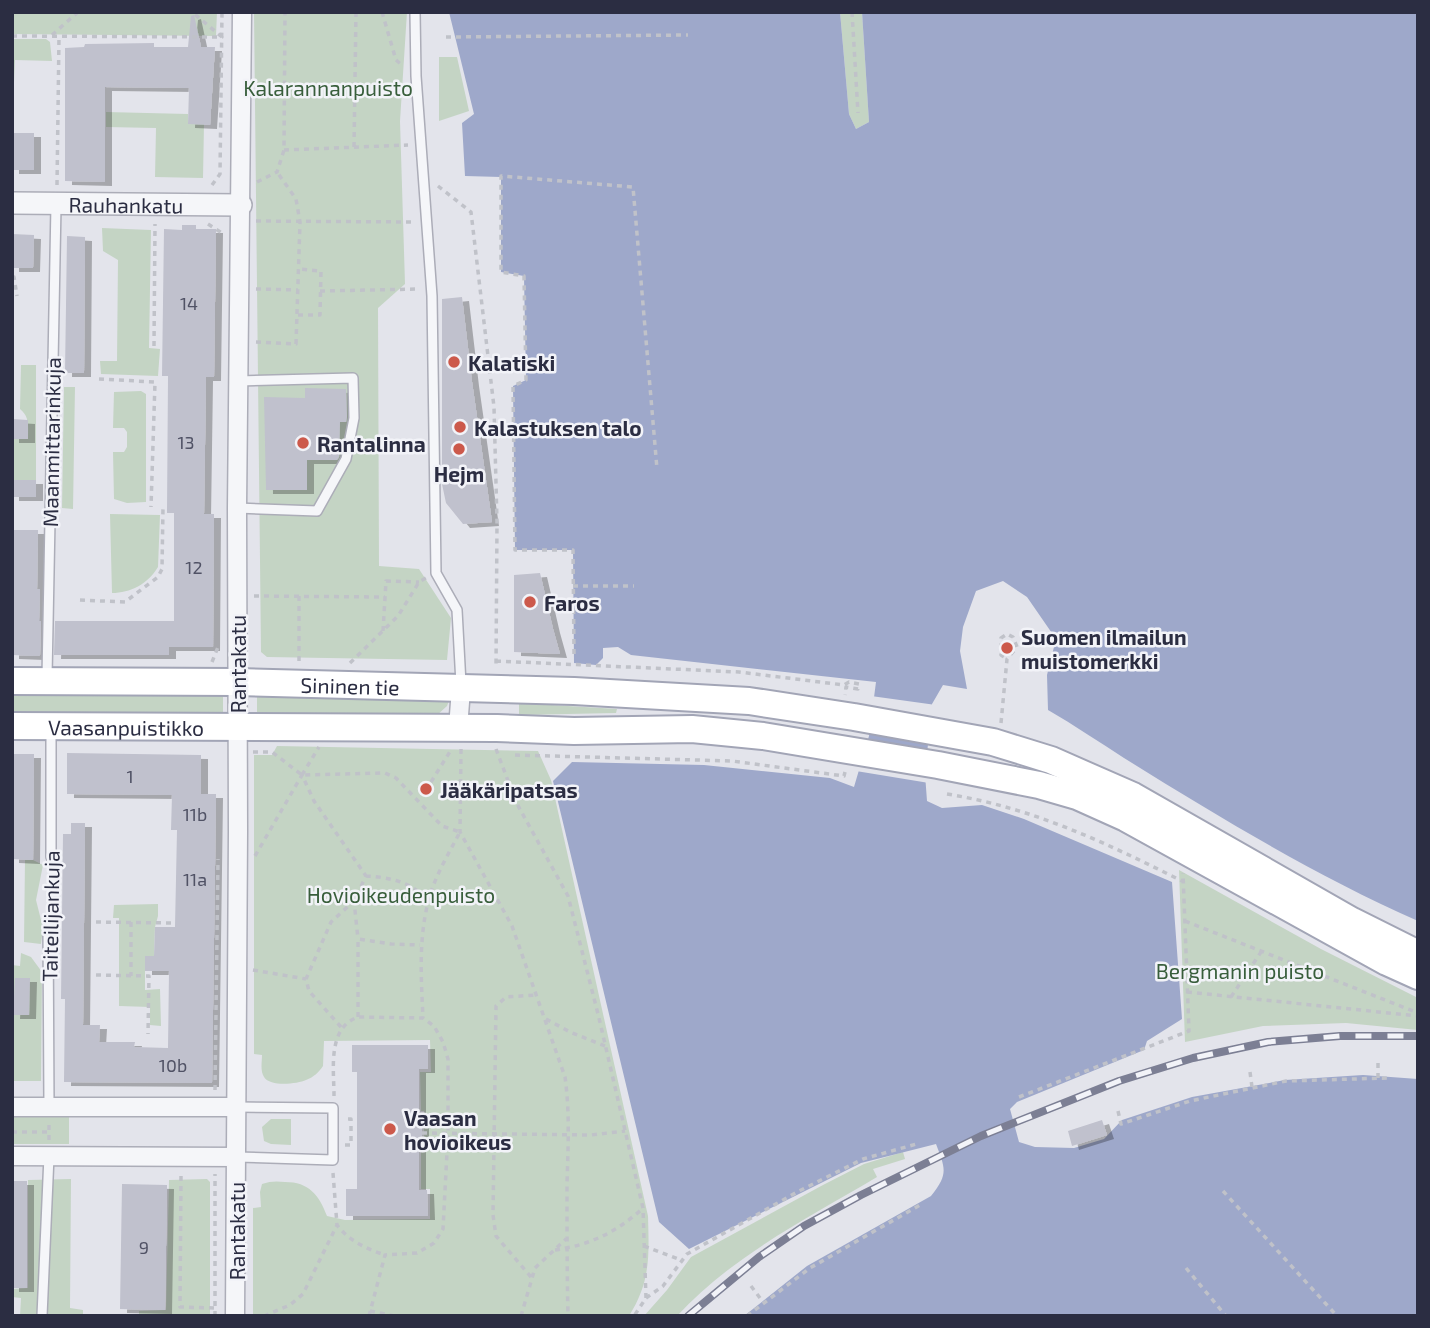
<svg xmlns="http://www.w3.org/2000/svg" width="1430" height="1328" font-family="'Exo 2',sans-serif">
	<style>
		.green { fill: #c4d4c4 }
		.water { fill: #9ea8ca }
		.pier { fill: #e3e4eb }
		.building { fill: #c0c1cd; filter: url(#shadow) }
		.lines { fill: none; stroke-linecap: round; stroke-linejoin: round }
		.service-casing { stroke: #acadb8; stroke-width: 12 }
		.minor-casing { stroke: #acadb8; stroke-width: 21 }
		.tertiary-casing { stroke: #acadb8; stroke-width: 24 }
		.primary-casing { stroke: #a2a5b6; stroke-width: 30 }
		.path { stroke: #c0c2c9; stroke-width: 3.5; stroke-dasharray: 5 5; stroke-linecap: butt }
		.service { stroke: #f5f6f9; stroke-width: 9 }
		.minor { stroke: #f5f6f9; stroke-width: 18 }
		.tertiary { stroke: #f5f6f9; stroke-width: 21 }
		.primary { stroke: #fff; stroke-width: 26 }
		.rail-casing { stroke: #7c7f94; stroke-width: 8 }
		.rail { stroke: #f2f3f8; stroke-width: 5; stroke-dasharray: 16; stroke-linecap: butt }
		.poi-dot { fill: #cc594b; stroke: #f2f3f8; stroke-width: 2.5 }
		.labels { text-anchor: middle; dominant-baseline: central; stroke-width: 5; stroke-linejoin: round; paint-order: stroke }
		.number-label { font-size: 18px; fill: #505265 }
		.park-label { font-size: 21px; fill: #385e3b; stroke: #f2f3f8 }
		.street-label { font-size: 21px; fill: #2b2d42; stroke: #f2f3f8 }
		.poi-label { font-size: 21px; font-weight: bold; fill: #2b2d42; stroke: #f2f3f8; text-anchor: start }
	</style>
	<defs>
		<filter id="shadow"><feDropShadow dx="7" dy="4" stdDeviation="0" flood-color="#0004"/></filter>
	</defs>
	<rect width="100%" height="100%" fill="#e3e4eb"/>
	<path class="green" d="M12,12H217L216,36L12,34Z
		M254,12H407L400,121L405,284L378,308L379,566L419,569L451,618L447,660L267,657L261,652Z
		M840,12H862L869,122L856,129L849,114Z
		M12,39H46L50,42L52,61L15,60L14,82H12Z
		M439,57H457L469,111L439,121Z
		M106,112L188,114V124H204L203,178L155,177L156,128L106,127Z
		M102,228L151,230L149,348L160,349L158,376L101,374L100,361H117L118,260L103,251Z
		M21,365H36V480H12V439H28C28,427 30,417 20,409Z
		M64,387H75L73,509L62,508Z
		M141,391L146,394V502L127,503L114,499L113,452H124L127,447V432L124,428H113L114,392Z
		M110,514L160,515L158,567C148,584 130,593 112,593Z
		M12,690L219,692L223,696V712L218,717L12,716Z
		M257,695L450,698L447,706L436,716L263,715L257,712Z
		M519,703L617,709L616,713L519,715Z
		M277,746L538,751L551,780L648,1216C649,1255 651,1281 629,1316H253V1208L261,1207L260,1192L262,1184C270,1181 277,1181 285,1182C309,1182 319,1195 327,1216L345,1220L430,1219V1189H421V1149H424V1111H421L420,1072H431L430,1040L324,1041L323,1066C319,1072 314,1077 306,1080C297,1084 270,1087 264,1077C260,1071 262,1061 262,1055L254,1054V755H272Z
		M25,860H33L43,865L36,900L43,928L41,944L24,942Z
		M1179,870L1321,949L1418,998V1030L1346,1023L1263,1026L1185,1042Z
		M158,904V916L155,927L154,956H145V990L160,989L161,1026L150,1025V1007L119,1006V918H113L114,905Z
		M21,953L31,957L42,972L41,1081H12V965L20,966Z
		M12,1117H69V1144H12Z
		M271,1119H291V1145L271,1144L264,1141L262,1127Z
		M903,1152L905,1159L873,1169L877,1177C808,1218 732,1256 677,1316H644L667,1290L691,1257L823,1185L864,1164Z
		M71,1179L70,1308L83,1310V1316H20L21,1298L12,1297V1289L28,1288V1180Z
		M207,1179L210,1182V1316H139V1311L166,1310L169,1180Z"/>
	<path class="water" d="M449,12H840L849,114L856,129L869,122L862,12H1418V921C1316,876 1219,817 1124,758C1099,742 1074,725 1048,710L1047,675L1056,639L1027,597L1003,581L976,591L963,627L960,651L967,689L943,685L932,704L925,774L927,801L942,808L982,805L1024,819L1172,882L1182,1019L1147,1041L1144,1050L1017,1102L1010,1109L1019,1142L1035,1147L1074,1148L1104,1139L1122,1120L1192,1097L1285,1080L1363,1075L1418,1079V1316H744L807,1266L931,1196C949,1174 945,1168 936,1144L861,1163L689,1249L659,1222L553,781L572,762L704,765L830,778L854,787L869,736L876,682L631,655L618,647L603,648V658L596,665L574,663L573,550H515L513,386L526,380L524,276L501,272V177L465,176L462,123L474,114Z"/>
	<path class="pier" d="M871,696L936,705L932,741L866,729Z
		M865,739L931,750L929,783L856,771Z"/>
	<path class="building" d="M194,15L201,47H215L210,125L188,124L189,88L105,87V182L65,181V48L84,47L85,44L154,43V47H188L191,16Z
		M12,133H34V170H12Z
		M182,225H196V229H216L214,377H206L204,514H214L213,647H169V655H54L55,621H174V513H167L168,376H162L164,229L182,230Z
		M12,234L34,235L33,268H12Z
		M67,236L85,237L84,373H65Z
		M462,297L472,382L492,522L463,524L446,503L442,484V299Z
		M305,388L346,389L347,417L346,422H340L339,457L337,460H307V490H266L264,397L305,398Z
		M12,419L28,420V439H12Z
		M12,480H36V497H12Z
		M12,530H38L37,589H40L39,621H41L40,655L38,656L12,655Z
		M540,573L553,629L560,654L514,652V575Z
		M67,753L201,755V794H216L212,1083L64,1082L65,999H61L63,834H71V823H85L83,1025H100L99,1042H135L134,1047L168,1048L169,971H145V956H154L155,927H175L177,830H171L172,795L67,794Z
		M12,754H34L33,860L12,859Z
		M15,978H30L29,1015H13Z
		M352,1045H428V1069H419V1114H422V1145H419V1190H427L428,1216H346V1189H357V1072H352Z
		M1102,1120L1107,1135L1072,1146L1068,1131Z
		M12,1181H27V1288H12Z
		M122,1184L167,1185L165,1310L120,1309Z"/>
	<g class="lines">
		<g class="service-casing">
			<path id="service" d="M415,12L416,76L432,296L436,573L457,610L461,684
				M237,508L317,511L346,459L354,418L353,378L238,381
				M47,677L56,205
				M51,857V727
				M48,924L49,1107
				M237,1107L333,1108V1160L237,1157
				M42,1316L49,1156"/>
		</g>
		<g class="minor-casing">
			<path id="minor" d="M458,728L461,689
				M12,1107H237
				M12,1156L237,1157
				M235,1316L238,831L237,508L242,12"/>
		</g>
		<g class="tertiary-casing">
			<g id="tertiary">
				<path id="s1" d="M12,203L241,205"/>
			</g>
		</g>
		<g class="primary-casing">
			<g id="primary">
				<path id="s2" d="M12,681L237,682L574,691L749,701L854,717L993,742L1051,760L1133,796L1352,921L1418,954"/>
				<path id="s3" d="M12,726L497,728L574,731L692,729L763,736L938,765L1039,785L1077,796L1126,818L1387,962L1418,976"/>
			</g>
		</g>
		<path class="path" d="M382,12L396,60L403,66
			M852,12L858,113
			M52,35L78,12
			M12,36L222,37L192,12
			M446,37L688,35
			M354,147L356,12
			M284,150L408,145
			M257,182L277,172L284,150L285,12
			M57,185L59,37
			M212,185L220,174L222,12
			M438,186L471,212L494,407L497,522L496,668
			M256,221L413,222
			M208,224L222,233
			M12,277H14L17,296
			M256,289L298,290
			M320,291L420,289
			M298,315H320L321,271L299,269
			M256,342L296,344L300,222L296,199L277,172
			M154,346L155,224
			M99,379L155,382L151,507
			M573,586H634
			M254,596L385,597
			M299,596V663
			M80,600L125,602L158,577L162,569L163,507
			M383,631L386,581L419,582
			M574,654L573,550H515L513,386L526,380L524,276L501,272V176L633,187L657,469
			M496,661L739,672L844,685L849,682L859,684L858,689L846,687L845,695
			M212,662L218,647
			M350,663L398,616L419,582L426,578
			M1001,723L1007,659L1017,647L1013,637L1007,634L1001,638V655L1007,659
			M461,749L460,832L512,926L565,1077C570,1113 568,1148 567,1185C567,1229 567,1272 568,1316
			M496,749L516,802L568,896L599,1018L643,1208L646,1298L634,1316
			M253,752H272L302,775L385,773L396,778L442,826L460,832C450,851 438,871 431,892C418,933 421,975 423,1018
			M515,755L732,761L844,776L845,772
			M302,775L319,747
			M431,782L451,750
			M947,794C1034,808 1106,843 1184,882
			M255,856L302,775L314,801L366,876L354,901L358,939
			M366,876C387,877 418,882 427,904
			M49,911L50,870
			M1185,921L1418,1013
			M96,922L172,923
			M131,922V976
			M253,970L306,979
			M96,975L149,976L148,1034
			M1187,992L1418,1016
			M1231,997L1261,952
			M358,1017V939L391,944L420,945
			M546,1019L570,1032L605,1046
			M341,1027L309,991L306,979L331,922L354,901
			M1250,1072L1252,1087
			M1378,1078V1061
			M215,1090L218,859
			M334,1096C334,1069 327,1028 358,1017L423,1018L434,1026L443,1042L448,1059V1133L443,1229L434,1243L417,1253L385,1255L369,1316
			M1019,1097L1189,1031L1183,873
			M1118,1111L1121,1124L1190,1101L1286,1081L1388,1078
			M12,1132H49
			M422,1133L591,1135L625,1131
			M49,1140V1124
			M345,1145H351V1119H346
			M333,1173L337,1225C349,1241 367,1249 385,1255
			M181,1176L180,1307L214,1308
			M1223,1191L1337,1316
			M644,1246L681,1260
			M555,1250C590,1245 617,1232 643,1208
			M1186,1268L1226,1316
			M531,1277L496,1236L493,1215L496,1006L506,997L536,995
			M751,1286L763,1302
			M646,1298L663,1286L687,1254L799,1191L863,1159L920,1143
			M370,1311L394,1316
			M215,1316V1174
			M264,1316L290,1305L303,1294L337,1225
			M521,1316L535,1268L566,1239
			M747,1316L810,1268L920,1205"/>
		<use href="#service" class="service"/>
		<use href="#minor" class="minor"/>
		<use href="#tertiary" class="tertiary"/>
		<use href="#primary" class="primary"/>
		<g class="rail-casing">
			<path id="rail" d="M688,1316L759,1257L804,1226L861,1195L981,1136L1119,1081L1193,1058L1268,1042L1340,1036H1418"/>
		</g>
		<use href="#rail" class="rail"/>
	</g>
	<g class="poi-dot">
		<circle cx="454" cy="362" r="7"/>
		<circle cx="460" cy="427" r="7"/>
		<circle cx="303" cy="443" r="7"/>
		<circle cx="459" cy="449" r="7"/>
		<circle cx="530" cy="602" r="7"/>
		<circle cx="1007" cy="648" r="7"/>
		<circle cx="426" cy="789" r="7"/>
		<circle cx="390" cy="1129" r="7"/>
	</g>
	<g class="labels">
		<g class="number-label">
			<text x="189" y="303">14</text>
			<text x="186" y="442">13</text>
			<text x="194" y="567">12</text>
			<text x="130" y="776">1</text>
			<text x="195" y="814">11b</text>
			<text x="195" y="879">11a</text>
			<text x="173" y="1065">10b</text>
			<text x="144" y="1247">9</text>
		</g>
		<g class="park-label">
			<text x="328" y="87">Kalarannanpuisto</text>
			<text x="401" y="894">Hovioikeudenpuisto</text>
			<text x="1240" y="970">Bergmanin puisto</text>
		</g>
		<g class="street-label">
			<text stroke="none"><textPath href="#s1" startOffset="114">Rauhankatu</textPath></text>
			<text transform="translate(51 442) rotate(-89)">Maanmittarinkuja</text>
			<text transform="translate(237 664) rotate(-90)">Rantakatu</text>
			<text stroke="none"><textPath href="#s2" startOffset="338">Sininen tie</textPath></text>
			<text stroke="none"><textPath href="#s3" startOffset="114">Vaasanpuistikko</textPath></text>
			<text transform="translate(50 916) rotate(-89)">Taiteilijankuja</text>
			<text transform="translate(236 1231) rotate(-90)">Rantakatu</text>
		</g>
		<g class="poi-label">
			<text x="468" y="362">Kalatiski</text>
			<text x="474" y="427">Kalastuksen talo</text>
			<text x="317" y="443">Rantalinna</text>
			<text x="459" y="473" text-anchor="middle">Hejm</text>
			<text x="544" y="602">Faros</text>
			<text x="1021" y="636">Suomen ilmailun<tspan x="1021" dy="24">muistomerkki</tspan></text>
			<text x="440" y="789">Jääkäripatsas</text>
			<text x="404" y="1117">Vaasan<tspan x="404" dy="24">hovioikeus</tspan></text>
		</g>
	</g>
	<rect width="1430" height="1328" fill="none" stroke="#2b2d42" stroke-width="28"/>
</svg>
